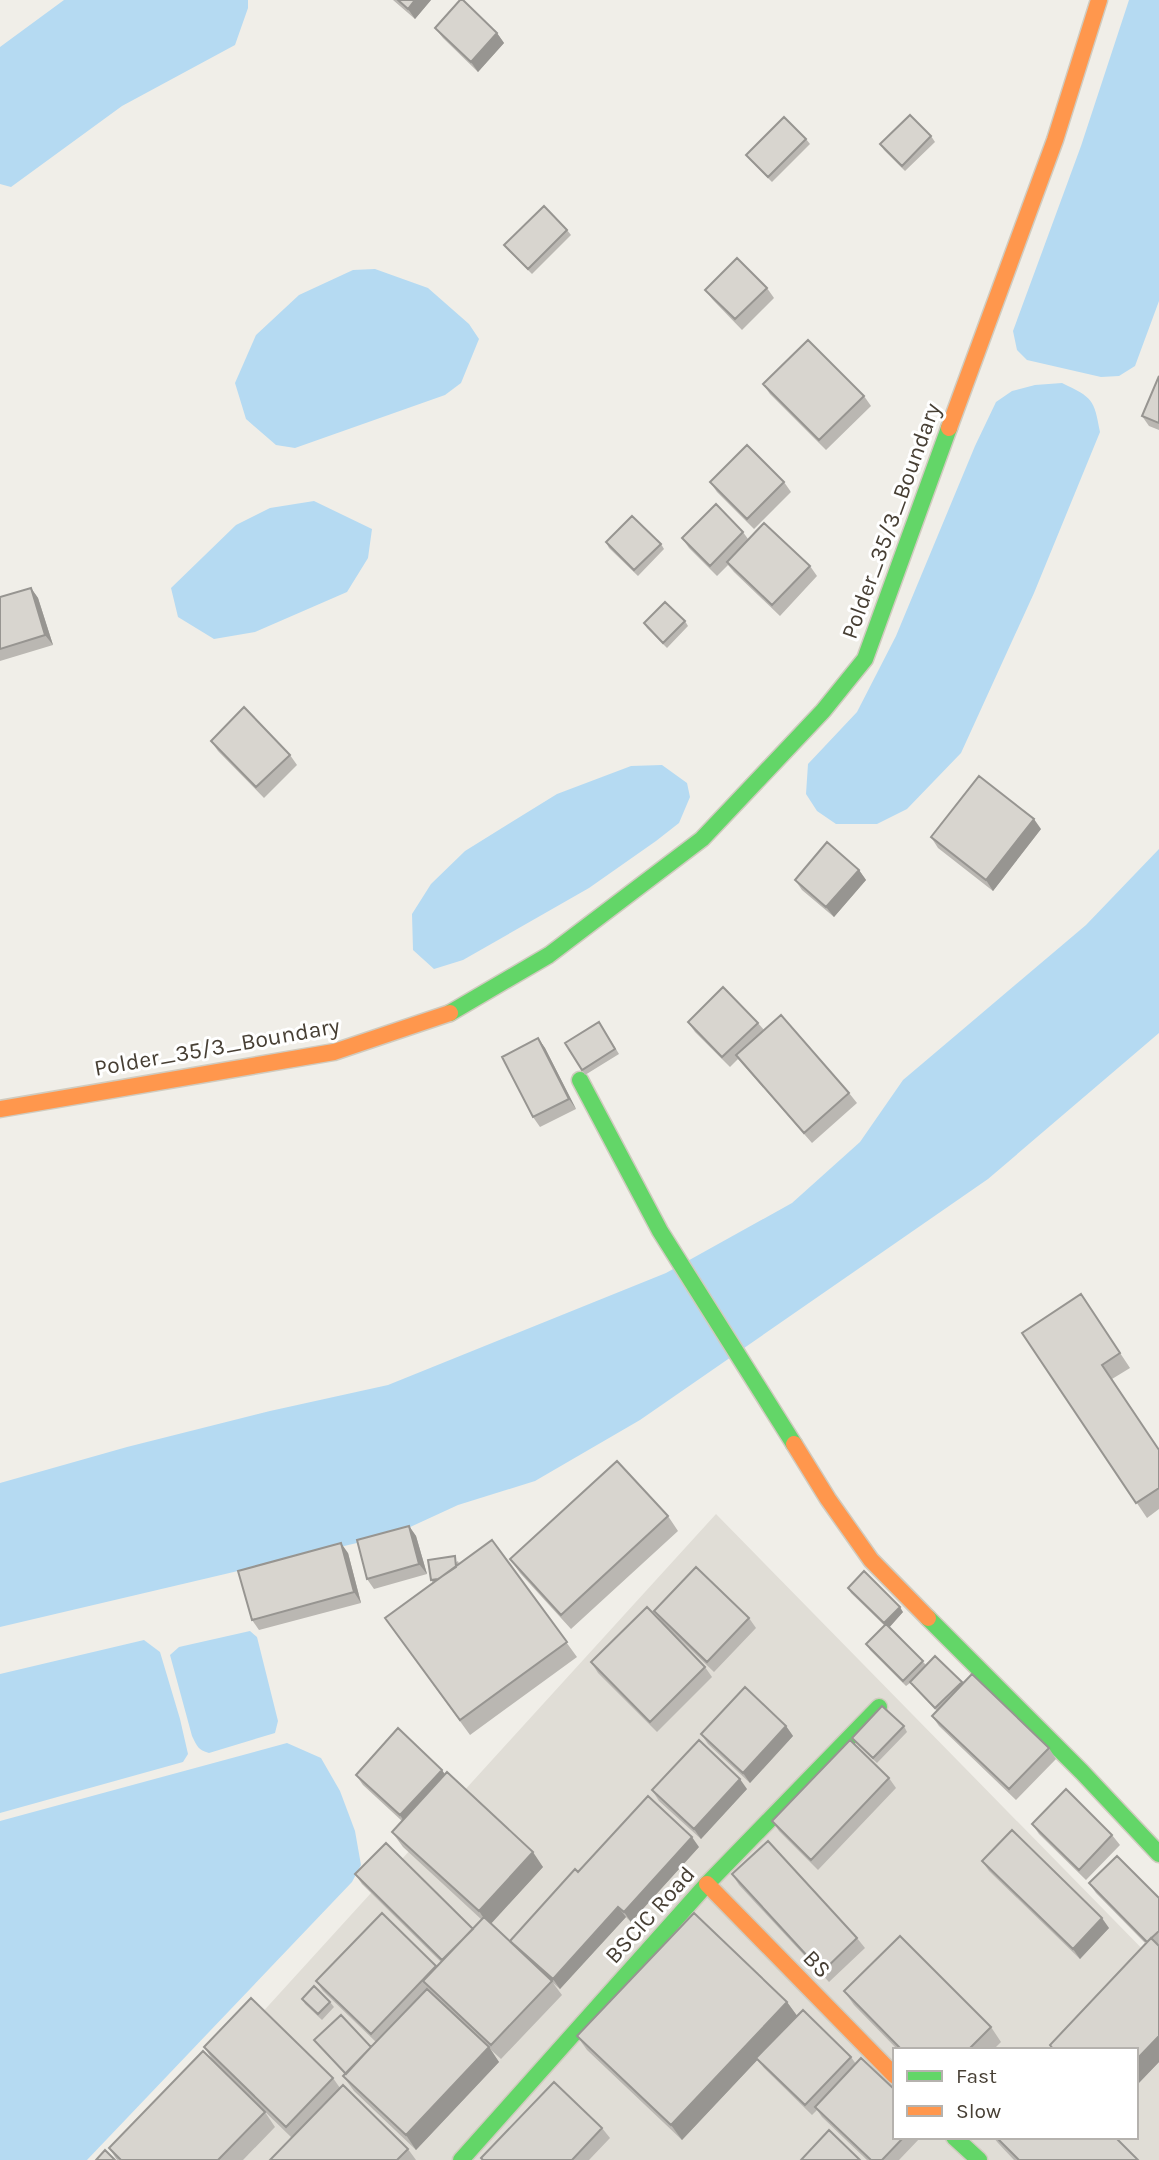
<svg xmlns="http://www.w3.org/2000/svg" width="1159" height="2160" font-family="Karla,sans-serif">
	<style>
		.industrial { fill: #e0ddd6; fill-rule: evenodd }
		.water { fill: #b5daf2 }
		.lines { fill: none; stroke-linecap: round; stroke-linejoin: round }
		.fast-casing { stroke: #d0cbbf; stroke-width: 19 }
		.slow-casing { stroke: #d0cbbf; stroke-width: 19 }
		.fast { stroke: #63d668; stroke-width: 16 }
		.slow { stroke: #ff974d; stroke-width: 16 }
		.wall { fill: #bab7b2 }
		.shaded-wall { fill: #979591 }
		.building { fill: #d8d5cf; stroke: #979591; stroke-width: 2 }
		.labels { text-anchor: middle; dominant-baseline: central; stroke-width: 6; stroke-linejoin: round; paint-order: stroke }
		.street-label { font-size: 23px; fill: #473f34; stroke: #fff }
	</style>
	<rect width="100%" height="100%" fill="#f0eee8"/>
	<path class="industrial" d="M716,1514L1159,1966V2160H128ZM895,2050H1136V2137H895Z"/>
	<path class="water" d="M64,0H248V8L235,45L122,106L11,187L0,184V47Z
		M1129,0H1159V301L1135,366L1119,376L1101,377L1027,360L1017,350L1013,331L1081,146Z
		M375,269L428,288L469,324L479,339L461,383L445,395L295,448L276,445L246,419L235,383L256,335L299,295L353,270Z
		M1062,383C1093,398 1094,399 1100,432L1034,593L961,753L907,809L877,824H836L817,811L806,794L808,764L857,712L896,636L975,446L996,402L1012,391L1035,385Z
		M314,501L372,529L368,558L347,592L255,632L214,639L178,617L171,588L236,525L270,508Z
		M662,765L687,783L690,797L679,823L656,841L589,888L463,960L434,969L413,950L412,914L431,884L465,851L557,794L631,766Z
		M1159,849V1033L988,1179L640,1420L535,1481L458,1505L395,1534L0,1627V1483L127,1447L270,1411L388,1385L666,1273L792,1203L860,1142L903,1080L1086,925Z
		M250,1631L257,1637L278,1721L275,1733L209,1753C198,1750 197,1746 192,1736L170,1655L179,1647Z
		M144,1640L160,1652L180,1719L188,1754L183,1762L0,1813V1674Z
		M287,1743L321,1758L340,1791L355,1831L361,1865L352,1882L87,2160H0V1821Z"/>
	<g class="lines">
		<g class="fast-casing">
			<path id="fast" d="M450,1013L549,955L702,839L823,711L865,659L949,428
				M580,1080L660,1231L794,1444
				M928,1618L1082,1772L1159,1854
				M954,2137L979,2160
				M461,2160L707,1884L879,1707"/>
		</g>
		<g class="slow-casing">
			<path id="slow" d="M949,428L1055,140L1099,0
				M0,1109L334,1052L450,1013
				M794,1444L828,1499L871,1560L928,1618
				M707,1884L895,2076"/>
		</g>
		<use href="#fast" class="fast"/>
		<use href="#slow" class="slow"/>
	</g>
	<path class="wall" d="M393,0H431L415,19Z
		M435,28L497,33L504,43L478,72L443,38Z
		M931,136L935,142L905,171L884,150L880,144Z
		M806,139L810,144L772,182L750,160L746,155Z
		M567,230L571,235L532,274L508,250L504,245Z
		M767,288L774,298L742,330L713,300L705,290Z
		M1159,376V430L1149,426L1142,416Z
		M763,384L864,396L871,406L826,450L770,394Z
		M710,482H784L791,492L754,529L717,492Z
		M743,532L748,539L810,566L817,576L780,616L734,572L728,565L717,576L689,548L682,538Z
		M606,542L661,544L664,549L638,576L609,548Z
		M31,588L38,598L53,645L0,661V597Z
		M685,621L688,626L667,648L647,628L644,623Z
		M211,741L290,755L297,765L264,798L218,751Z
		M1041,829L993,891L938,848L931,837Z
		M859,870L866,880L834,917L802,890L795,880Z
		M688,1022L758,1023L764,1030L849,1093L857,1103L812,1143L738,1059L730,1067L695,1032Z
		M603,1028L619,1054L585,1075L582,1070Z
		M538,1038L545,1048L576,1109L540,1127L533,1117Z
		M1081,1294L1130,1368L1112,1379L1159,1450V1509L1147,1518L1022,1333Z
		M668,1516L678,1531L571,1629L520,1573L510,1559Z
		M409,1526L416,1536L427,1574L374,1589L367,1579Z
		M492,1540L577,1657L470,1735L385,1618L433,1583L431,1580L458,1561L459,1564Z
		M348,1553L361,1603L259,1630L252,1620Z
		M848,1588L903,1612L889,1627L926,1665L935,1656L963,1684L1049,1748L1056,1759L1016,1800L939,1726L932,1716L937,1711L910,1683L906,1686L870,1650L866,1644L885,1626L851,1593Z
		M654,1611L749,1618L756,1628L714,1672L661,1621Z
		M591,1662L705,1667L712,1677L657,1732L598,1673Z
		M786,1726L793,1736L750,1783L708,1744L701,1734Z
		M904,1726L907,1732L877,1763L856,1743L852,1738Z
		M445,1774L543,1867L491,1923L512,1943L578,1872L699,1847L631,1922L626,1917L560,1989L553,1983L562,1995L501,2059L490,2049L499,2062L416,2150L354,2091L343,2076L345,2074L314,2040L371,2047L376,2042L323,1991L316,1981L437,1967L441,1962L362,1884L355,1874L473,1929L482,1920L403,1847L392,1832L402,1821L363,1785L356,1775Z
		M889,1778L896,1788L818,1870L779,1831L772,1821Z
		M747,1789L701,1839L659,1801L652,1790Z
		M1032,1824L1112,1835L1120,1845L1086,1880L1039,1834Z
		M982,1861L1109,1928L1080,1959L989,1871Z
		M732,1874L857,1938L865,1948L829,1982L739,1885Z
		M1089,1883L1159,1898V2062L1136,2086V2050H1053L1050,2045L1146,1944L1096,1893Z
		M844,1991L991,2027L1001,2042L993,2050H898L854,2005Z
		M302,1999L330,2002L334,2007L322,2020L305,2004Z
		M787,2002L797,2016L851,2057L856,2064L895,2137H921L899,2160H867L822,2117L817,2110L812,2115L764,2068L757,2060L682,2140L587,2050L577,2036Z
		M204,2047L333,2078L340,2088L408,2149L416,2160H270L292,2138L221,2069L265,2112L275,2127L243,2160H117L109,2148L214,2062Z
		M602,2128L610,2138L589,2160H482L481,2158Z
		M993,2137H996L1138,2160H1014L998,2143Z"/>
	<path class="shaded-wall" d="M415,0H431L415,19L408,9Z
		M497,33L504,43L478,72L471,62Z
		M31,588L38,598L53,645L45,635Z
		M1034,819L1041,829L993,891L986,880Z
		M859,870L866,880L834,917L826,907Z
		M538,1038L545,1048L576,1109L569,1099Z
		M409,1526L416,1536L427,1574L419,1564Z
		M341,1543L348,1553L361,1603L354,1592Z
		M900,1607L903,1612L888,1629L884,1623Z
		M786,1726L793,1736L750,1783L743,1773Z
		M442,1770L449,1780L407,1826L400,1815Z
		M740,1779L747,1789L701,1839L694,1829Z
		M692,1837L699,1847L631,1922L624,1912Z
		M533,1852L543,1867L489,1926L479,1911Z
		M618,1907L626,1917L560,1989L553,1979Z
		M1102,1918L1109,1928L1080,1959L1073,1949Z
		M787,2002L798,2017L682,2140L671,2125Z
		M1159,2036V2062L1136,2086V2060Z
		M489,2047L499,2062L416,2150L406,2135Z"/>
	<path class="building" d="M398,0H415L408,9Z
		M460,0H463L497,33L471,62L435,28Z
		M910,115L931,136L902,166L880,144Z
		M784,117L806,139L768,177L746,155Z
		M544,206L567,230L528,269L504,245Z
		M737,258L767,288L735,319L705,290Z
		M808,340L864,396L819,440L763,384Z
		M1159,376V423L1142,416Z
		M747,445L784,482L747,519L710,482Z
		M716,504L743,532L710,566L682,538Z
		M632,516L661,544L634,570L606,542Z
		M764,523L810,566L772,605L727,562Z
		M31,588L45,635L0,649V597Z
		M665,602L685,621L663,643L644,623Z
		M244,707L290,755L256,787L211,741Z
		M979,776L1034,819L986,880L931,837Z
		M827,842L859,870L826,907L795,880Z
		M723,987L758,1023L722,1057L688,1022Z
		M781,1015L849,1093L804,1133L736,1055Z
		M599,1022L615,1049L582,1070L565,1043Z
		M538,1038L569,1099L533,1117L502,1057Z
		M1081,1294L1120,1353L1102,1365L1159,1450V1488L1136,1503L1022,1333Z
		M617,1461L668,1516L561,1615L510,1559Z
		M409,1526L419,1564L367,1579L357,1540Z
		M492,1540L567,1642L460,1720L385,1618Z
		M341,1543L354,1592L252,1620L238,1571Z
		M455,1556L456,1567L438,1579L431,1580L428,1560Z
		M696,1567L749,1618L707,1662L654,1611Z
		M864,1571L900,1607L884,1623L848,1588Z
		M647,1607L705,1667L650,1722L591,1662Z
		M886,1624L923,1661L903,1681L866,1644Z
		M935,1656L962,1682L935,1708L910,1682Z
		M972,1674L1049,1748L1009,1789L932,1716Z
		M745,1687L786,1726L743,1773L701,1734Z
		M882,1706L904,1726L873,1758L852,1738Z
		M398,1728L442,1770L400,1815L356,1775Z
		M699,1740L740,1779L694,1829L652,1790Z
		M850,1740L889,1778L811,1860L772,1821Z
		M447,1772L533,1852L479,1911L392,1832Z
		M1066,1789L1112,1835L1079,1870L1032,1824Z
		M648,1796L692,1837L624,1912L618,1907L553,1979L510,1941L575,1869L578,1872Z
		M1012,1830L1102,1918L1073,1949L982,1861Z
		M768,1841L857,1938L822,1972L732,1874Z
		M386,1843L473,1929L442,1960L355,1874Z
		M1117,1856L1159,1898V1931L1147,1942L1089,1883Z
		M382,1913L436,1966L371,2034L316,1981Z
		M694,1913L787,2002L671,2125L577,2036Z
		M484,1917L552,1981L491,2045L423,1981Z
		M900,1936L991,2027L968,2050H902L844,1991Z
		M1151,1938L1159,1946V2036L1136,2060V2050H1054L1050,2045Z
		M314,1986L330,2002L318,2014L302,1999Z
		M427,1989L489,2047L406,2135L343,2076Z
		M251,1998L333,2078L286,2127L204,2047Z
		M803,2010L851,2057L805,2105L756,2058Z
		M341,2015L371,2047L346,2074L314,2040Z
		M203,2051L265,2112L218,2160H121L109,2148Z
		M861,2058L895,2090V2137H904L882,2160H871L815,2107Z
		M554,2082L602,2128L572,2160H483L481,2158Z
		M343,2085L408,2149L397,2160H270Z
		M829,2130L860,2160H801Z
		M996,2137H1115L1138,2160H1019Z
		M105,2150L115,2160H96Z"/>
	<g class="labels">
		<g class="street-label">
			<text transform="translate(891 521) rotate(-70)">Polder_35/3_Boundary</text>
			<text transform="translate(217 1047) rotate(-10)">Polder_35/3_Boundary</text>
			<text transform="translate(650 1915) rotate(-48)">BSCIC Road</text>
			<text transform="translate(817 1964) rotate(46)">BS</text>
		</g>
	</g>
	<rect x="893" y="2048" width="245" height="91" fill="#ffffff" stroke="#b5b2ae" stroke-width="2"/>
	<rect x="907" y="2071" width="35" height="10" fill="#63d668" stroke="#b5b2ae" stroke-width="2"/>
	<text x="956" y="2083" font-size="21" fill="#473f34">Fast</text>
	<rect x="907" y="2106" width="35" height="10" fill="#ff974d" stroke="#b5b2ae" stroke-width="2"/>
	<text x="956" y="2118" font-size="21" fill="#473f34">Slow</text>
</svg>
